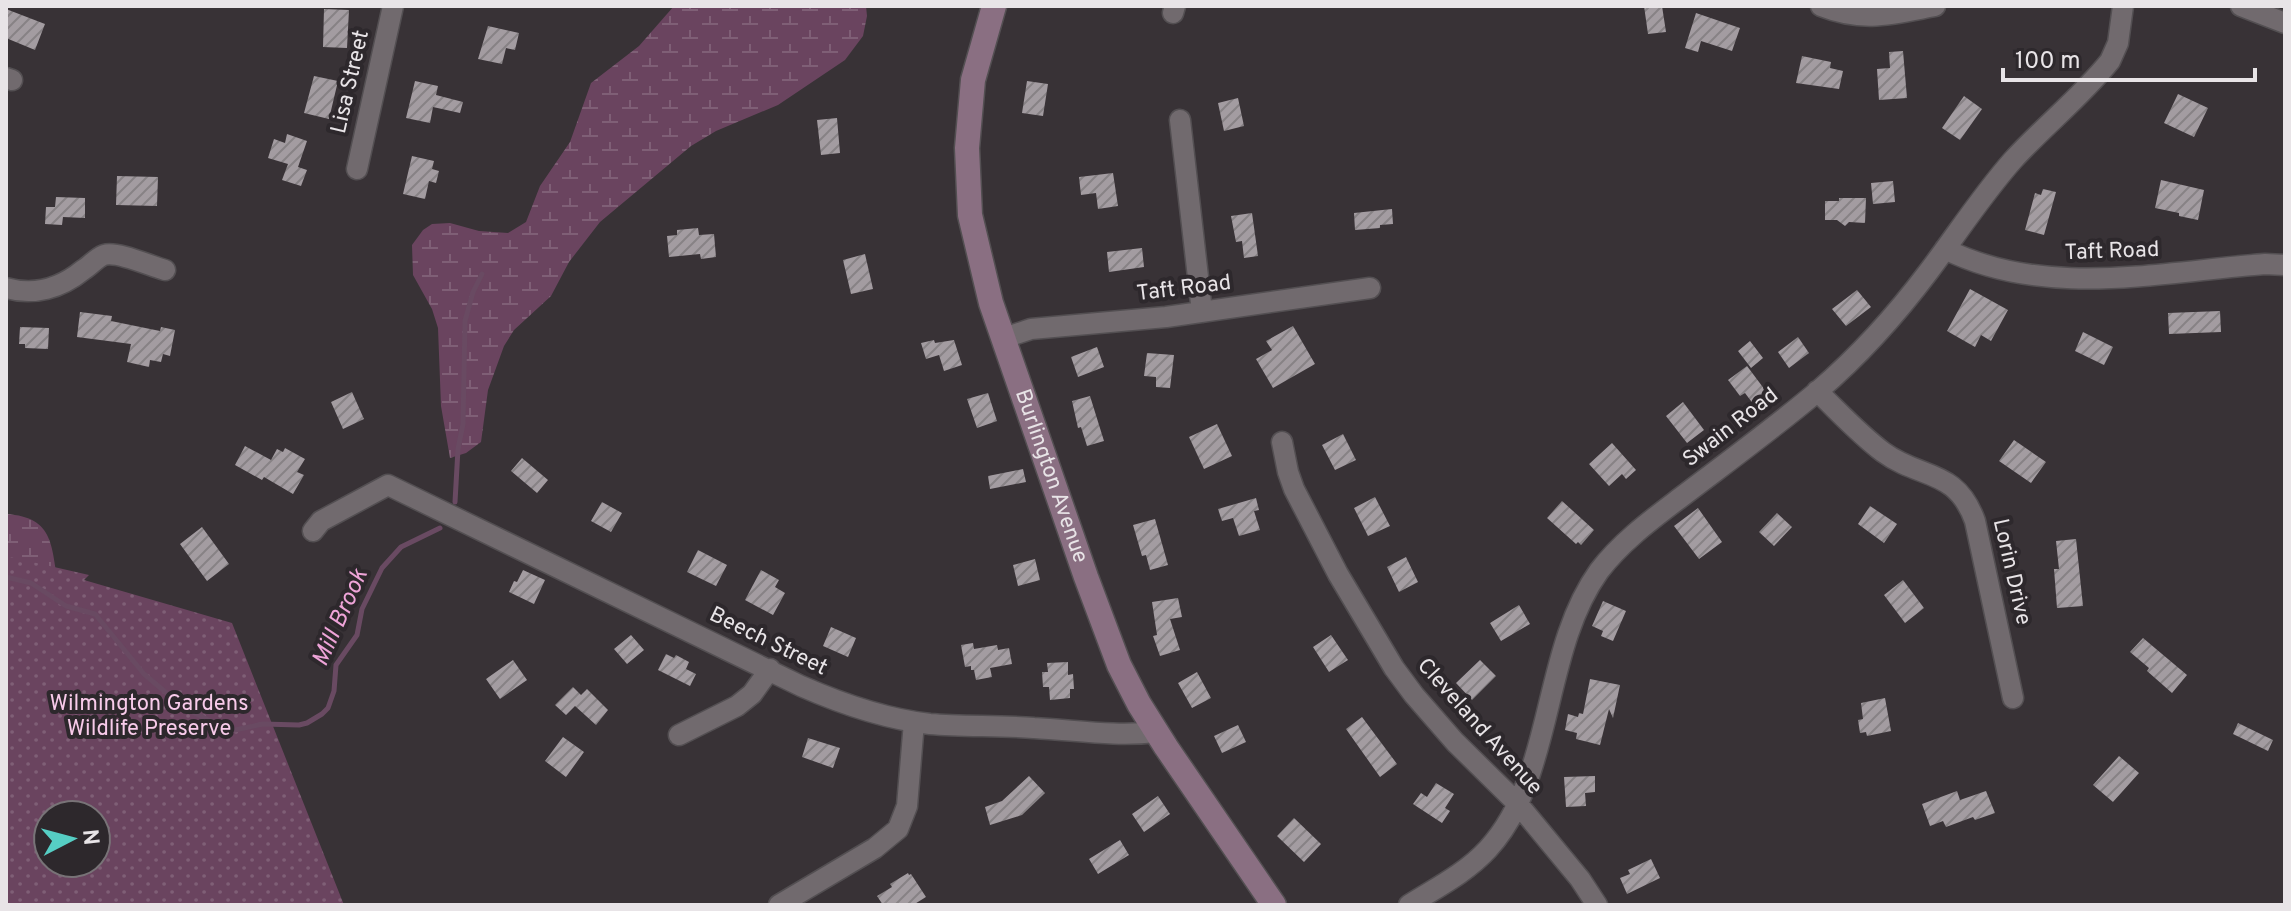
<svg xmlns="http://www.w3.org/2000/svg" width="2291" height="911" font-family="Overpass,sans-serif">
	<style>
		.wetland { fill: url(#wetland-marsh) }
		.park { fill: url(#park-dots); fill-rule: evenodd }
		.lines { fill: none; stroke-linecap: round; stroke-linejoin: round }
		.stream { stroke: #694a62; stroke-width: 5 }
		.building { fill: url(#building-hatch) }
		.minor-casing { stroke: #534f52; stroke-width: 23 }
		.secondary-casing { stroke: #534f52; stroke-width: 27 }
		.minor { stroke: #716a6e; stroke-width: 20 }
		.secondary { stroke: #8a6f82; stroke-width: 24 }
		.labels { text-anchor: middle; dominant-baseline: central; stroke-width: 8; stroke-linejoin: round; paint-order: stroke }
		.street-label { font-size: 22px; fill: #e8e4e7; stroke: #2d282c }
		.park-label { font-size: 22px; fill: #f8cbea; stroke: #2d282c }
		.water-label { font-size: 24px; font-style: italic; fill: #eea4d8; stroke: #2d282c }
	</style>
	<defs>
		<pattern id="wetland-marsh" width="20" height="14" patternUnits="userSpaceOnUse" patternTransform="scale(2)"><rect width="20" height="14" fill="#6a445f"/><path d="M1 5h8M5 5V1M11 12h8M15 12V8" fill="none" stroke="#7f5f76"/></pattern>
		<pattern id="park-dots" width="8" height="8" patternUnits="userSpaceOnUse" patternTransform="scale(2)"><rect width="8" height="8" fill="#6a445f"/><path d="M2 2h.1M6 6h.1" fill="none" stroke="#7f5f76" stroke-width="1.8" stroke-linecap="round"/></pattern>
		<pattern id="building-hatch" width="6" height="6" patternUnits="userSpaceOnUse" patternTransform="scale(2)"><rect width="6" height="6" fill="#a39ca1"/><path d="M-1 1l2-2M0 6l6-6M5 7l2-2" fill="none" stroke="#878285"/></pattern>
	</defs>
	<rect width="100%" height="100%" fill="#383236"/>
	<path class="wetland" d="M674,6H866L867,16L863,36L845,60L778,105L716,131L691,146L600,222L569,262L551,296L514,330L504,346L488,390L481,442L466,453L450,458L441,406L438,328L432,309L413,275L412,245L423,230L432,224L450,223L479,231L508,233L526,222L540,186L570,142L591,83L639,46Z
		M6,514C56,517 51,548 59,589L6,607Z"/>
	<path class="park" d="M6,556L89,575L84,580L232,623L344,905H6ZM48,815H96V863H48Z"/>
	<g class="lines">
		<path class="stream" d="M455,502L458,449L463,424L465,321L473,292L482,274
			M6,577L31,583L66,606L95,614L144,674L183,707L218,725L226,729L235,730L263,724L299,725L307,723L322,714L328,708L334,691L336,665L357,635L362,609L382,568L401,547L440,528"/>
	</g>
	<path class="building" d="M1644,6H1662L1666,32L1648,34Z
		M6,9L45,24L35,50L6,38Z
		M324,9L349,10L347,48L323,47Z
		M1696,13L1740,28L1732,51L1701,41L1698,52L1685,48Z
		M488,26L519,33L515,50L506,48L502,64L478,59Z
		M1903,51L1907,98L1879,100L1877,69L1890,68L1889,52Z
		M1802,56L1831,62L1830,68L1843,71L1839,89L1796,83Z
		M314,76L338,81L329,119L304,113Z
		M415,81L438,86L436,95L463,102L460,113L433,107L430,123L406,118Z
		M1027,81L1048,84L1043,116L1022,113Z
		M2178,94L2208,108L2194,137L2164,123Z
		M1964,96L1982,109L1960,140L1942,128Z
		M1238,98L1244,126L1224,131L1218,103Z
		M837,118L840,153L821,155L817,120Z
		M287,134L307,141L298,167L307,170L301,186L282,180L288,164L268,158L274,139L285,143Z
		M412,156L434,161L432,169L439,171L436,183L429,181L425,199L403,194Z
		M1113,173L1118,206L1098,209L1096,193L1081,195L1079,177Z
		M117,176L158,177L157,206L116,205Z
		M2161,180L2204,190L2198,220L2179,216V213L2155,208Z
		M1893,181L1895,202L1873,204L1871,183Z
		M2043,189L2056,192L2044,235L2025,230L2035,193L2041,195Z
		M56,197L85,198V218L63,217L62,225L45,224L46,207H55Z
		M1839,198H1866L1865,223L1849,222L1845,226L1837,220H1825V201H1839Z
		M1392,209L1393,224L1380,225V228L1355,230L1354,213Z
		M1252,213L1258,256L1244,258L1242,241L1236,242L1231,216Z
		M698,228L699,235L714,234L716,257L701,259L700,254L669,257L667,236L677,235V230Z
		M1142,248L1144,267L1109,272L1107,252Z
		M865,254L873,289L851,294L843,260Z
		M1970,289L2008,310L1991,341L1981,335L1975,347L1947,331Z
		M1857,290L1871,307L1846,326L1832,309Z
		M2220,311L2221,332L2169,334L2168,313Z
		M80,312L112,316L111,321L160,331L161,327L175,330L170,356L163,354L161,362L150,360L149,367L127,362L131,344L77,337Z
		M1293,326L1315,364L1273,388L1256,359L1272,350L1266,341Z
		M20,327L49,328L48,349L25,348V344H19Z
		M2083,332L2113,347L2104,365L2075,351Z
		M1798,337L1809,353L1789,368L1778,352Z
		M934,340L935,343L954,340L962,365L944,371L939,355L926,359L921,343Z
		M1750,341L1763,358L1751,368L1738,351Z
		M1097,347L1104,367L1078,377L1071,357Z
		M1147,353L1174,355L1170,388L1156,387V377L1144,376Z
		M1747,366L1768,394L1754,405L1745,393L1740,396L1728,380Z
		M352,392L364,419L343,429L331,402Z
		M988,393L997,421L977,428L967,399Z
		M1090,396L1104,441L1087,446L1081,427L1078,428L1072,401Z
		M1683,402L1704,430L1687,443L1666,416Z
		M1217,424L1232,456L1204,469L1189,437Z
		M1343,434L1356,460L1335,470L1322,445Z
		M2014,440L2046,462L2031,483L1999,461Z
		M1612,443L1636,470L1626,479L1622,474L1609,486L1589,464Z
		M245,446L271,460L277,449L283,452L285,448L305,459L297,472L304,475L293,494L264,477L262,480L235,465Z
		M522,458L548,480L537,493L511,471Z
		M1023,469L1026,482L990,489L988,476Z
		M1375,497L1390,526L1368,536L1354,508Z
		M1256,498L1259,510L1254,511L1260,530L1239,536L1233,518L1222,521L1218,509Z
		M1562,501L1594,530L1581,545L1578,542L1576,544L1547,518Z
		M602,502L622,513L611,532L591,521Z
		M1870,506L1897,524L1884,543L1858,524Z
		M1698,508L1722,542L1699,559L1674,526Z
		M1777,513L1792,527L1774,546L1759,532Z
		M1155,519L1168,565L1150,570L1146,555L1142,556L1133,525Z
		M202,527L229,564L207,581L180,544Z
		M2076,539L2083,606L2057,608L2054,569H2059L2056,541Z
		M698,550L727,565L716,586L687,572Z
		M1406,557L1418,582L1399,592L1387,567Z
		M1035,559L1040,580L1018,586L1013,565Z
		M523,570L545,580L534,604L509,592L514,581L517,582Z
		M761,570L779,580L775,587L785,593L773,615L745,600Z
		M1903,580L1924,608L1905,623L1884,595Z
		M1178,598L1182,617L1170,619L1180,650L1160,656L1153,636L1157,635L1152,602Z
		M1603,601L1626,611L1613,641L1601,636L1603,631L1592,626Z
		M1519,605L1530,624L1501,641L1490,623Z
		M831,627L856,638L848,657L823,646Z
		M631,635L644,650L627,664L614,649Z
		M1331,635L1348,660L1329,672L1313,647Z
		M2143,638L2187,675L2172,693L2147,671L2149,668L2130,652Z
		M973,643L974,649L997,645L998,650L1009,648L1012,664L990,668L992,677L976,680L974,670H971V666L965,667L961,645Z
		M666,654L674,658L676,655L689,662L686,669L696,674L690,686L658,670Z
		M513,660L527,680L500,699L486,679Z
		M1480,660L1496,676L1472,700L1456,683Z
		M1068,662V675L1073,674L1074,689H1070V698L1050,700L1049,687H1043L1042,672H1048L1047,663Z
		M1197,672L1211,698L1192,708L1178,683Z
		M1590,679L1620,685L1613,718L1609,709L1600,745L1576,739L1577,733L1565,730L1568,714L1578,717L1579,713L1583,714Z
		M573,687L581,695L587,689L608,710L596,725L575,706L566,715L555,705Z
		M1885,698L1891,731L1867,736L1866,732L1860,733L1858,720L1863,719L1861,703Z
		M1362,717L1397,764L1380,777L1346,729Z
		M2238,723L2273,740L2268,751L2233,734Z
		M1238,725L1246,742L1222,753L1214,736Z
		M563,737L584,752L566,777L545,761Z
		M808,738L840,748L833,768L802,757Z
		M2119,756L2139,773L2113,802L2093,785Z
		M1029,776L1045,793L1022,815L990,825L985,807L1002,801Z
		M1595,776V792L1585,793L1586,806L1566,807L1564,777Z
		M1436,783L1454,794L1445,808L1450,811L1442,823L1413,804L1421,793L1427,797Z
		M1957,791L1960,800L1986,791L1995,813L1975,820L1973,817L1946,827L1943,821L1930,826L1922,804Z
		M1158,796L1170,814L1144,832L1132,814Z
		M1294,818L1321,844L1304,862L1277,836Z
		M1120,840L1129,855L1098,874L1089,859Z
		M1651,859L1660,878L1627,894L1620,878L1630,874L1628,870Z
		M908,873L909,875L911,874L926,897L913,905H883L877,896L892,887L890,884Z"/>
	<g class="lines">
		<g class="minor-casing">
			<path id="minor" d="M1821,6C1864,23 1893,14 1935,6
				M2241,6L2285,23
				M1173,13L1175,6
				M6,78L12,80
				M1180,120L1202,312
				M357,169L393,6
				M1945,249C2045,299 2159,272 2265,264L2285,265
				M6,288C34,296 61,288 83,270C90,266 96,258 104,255C118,251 150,266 165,270
				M1004,338L1031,329L1166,317L1370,288
				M1817,391C1839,412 1859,434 1883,452C1921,480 1956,468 1975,521L2013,698
				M1282,442L1288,472L1294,489L1338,574L1394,668L1414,695L1455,742L1518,804L1580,879L1597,905
				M313,531L321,521L388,485L801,686C842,704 885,719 930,724C964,727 999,725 1034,728C1075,730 1115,737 1156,732
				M679,735L737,706L752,694L770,669
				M779,905L875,848L898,829L907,806L914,722
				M1409,905C1436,888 1466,873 1488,849C1555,776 1541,652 1599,571C1621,542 1651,520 1680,498C1726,463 1774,428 1818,391C1860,355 1896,315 1929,271C1957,234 1982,195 2013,160C2044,126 2081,97 2110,61L2118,43L2123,6"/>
		</g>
		<g class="secondary-casing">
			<g id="secondary">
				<path id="s1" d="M994,6L973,80L967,148L970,215L991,303L1086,577L1119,665L1139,704L1166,747L1274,905"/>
			</g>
		</g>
		<use href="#minor" class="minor"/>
		<use href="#secondary" class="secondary"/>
	</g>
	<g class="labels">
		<g class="street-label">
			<text transform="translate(351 82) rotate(-77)">Lisa Street</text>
			<text transform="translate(2112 252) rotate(-2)">Taft Road</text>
			<text transform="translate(1184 289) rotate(-7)">Taft Road</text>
			<text transform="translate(1731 428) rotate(-38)">Swain Road</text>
			<text stroke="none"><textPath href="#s1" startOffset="486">Burlington Avenue</textPath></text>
			<text transform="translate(2011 572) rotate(77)">Lorin Drive</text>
			<text transform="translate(768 642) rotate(26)">Beech Street</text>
			<text transform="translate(1479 727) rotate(48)">Cleveland Avenue</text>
		</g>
		<g class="park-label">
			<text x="149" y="704">Wilmington Gardens<tspan x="149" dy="25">Wildlife Preserve</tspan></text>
		</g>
		<g class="water-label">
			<text transform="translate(341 618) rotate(-66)">Mill Brook</text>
		</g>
	</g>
	<rect width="2291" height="911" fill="none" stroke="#e8e4e7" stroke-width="16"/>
	<g transform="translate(72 839) rotate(84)"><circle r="38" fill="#2d282c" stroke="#787377" stroke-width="2"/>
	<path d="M0-6L14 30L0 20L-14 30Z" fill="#56cec4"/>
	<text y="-12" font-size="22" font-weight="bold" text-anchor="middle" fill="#e8e4e7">N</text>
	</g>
	<path d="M2003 68v12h252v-12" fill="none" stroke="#e8e4e7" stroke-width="4"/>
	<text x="2015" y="68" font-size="24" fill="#e8e4e7" stroke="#2d282c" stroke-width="6" paint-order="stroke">100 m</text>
</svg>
